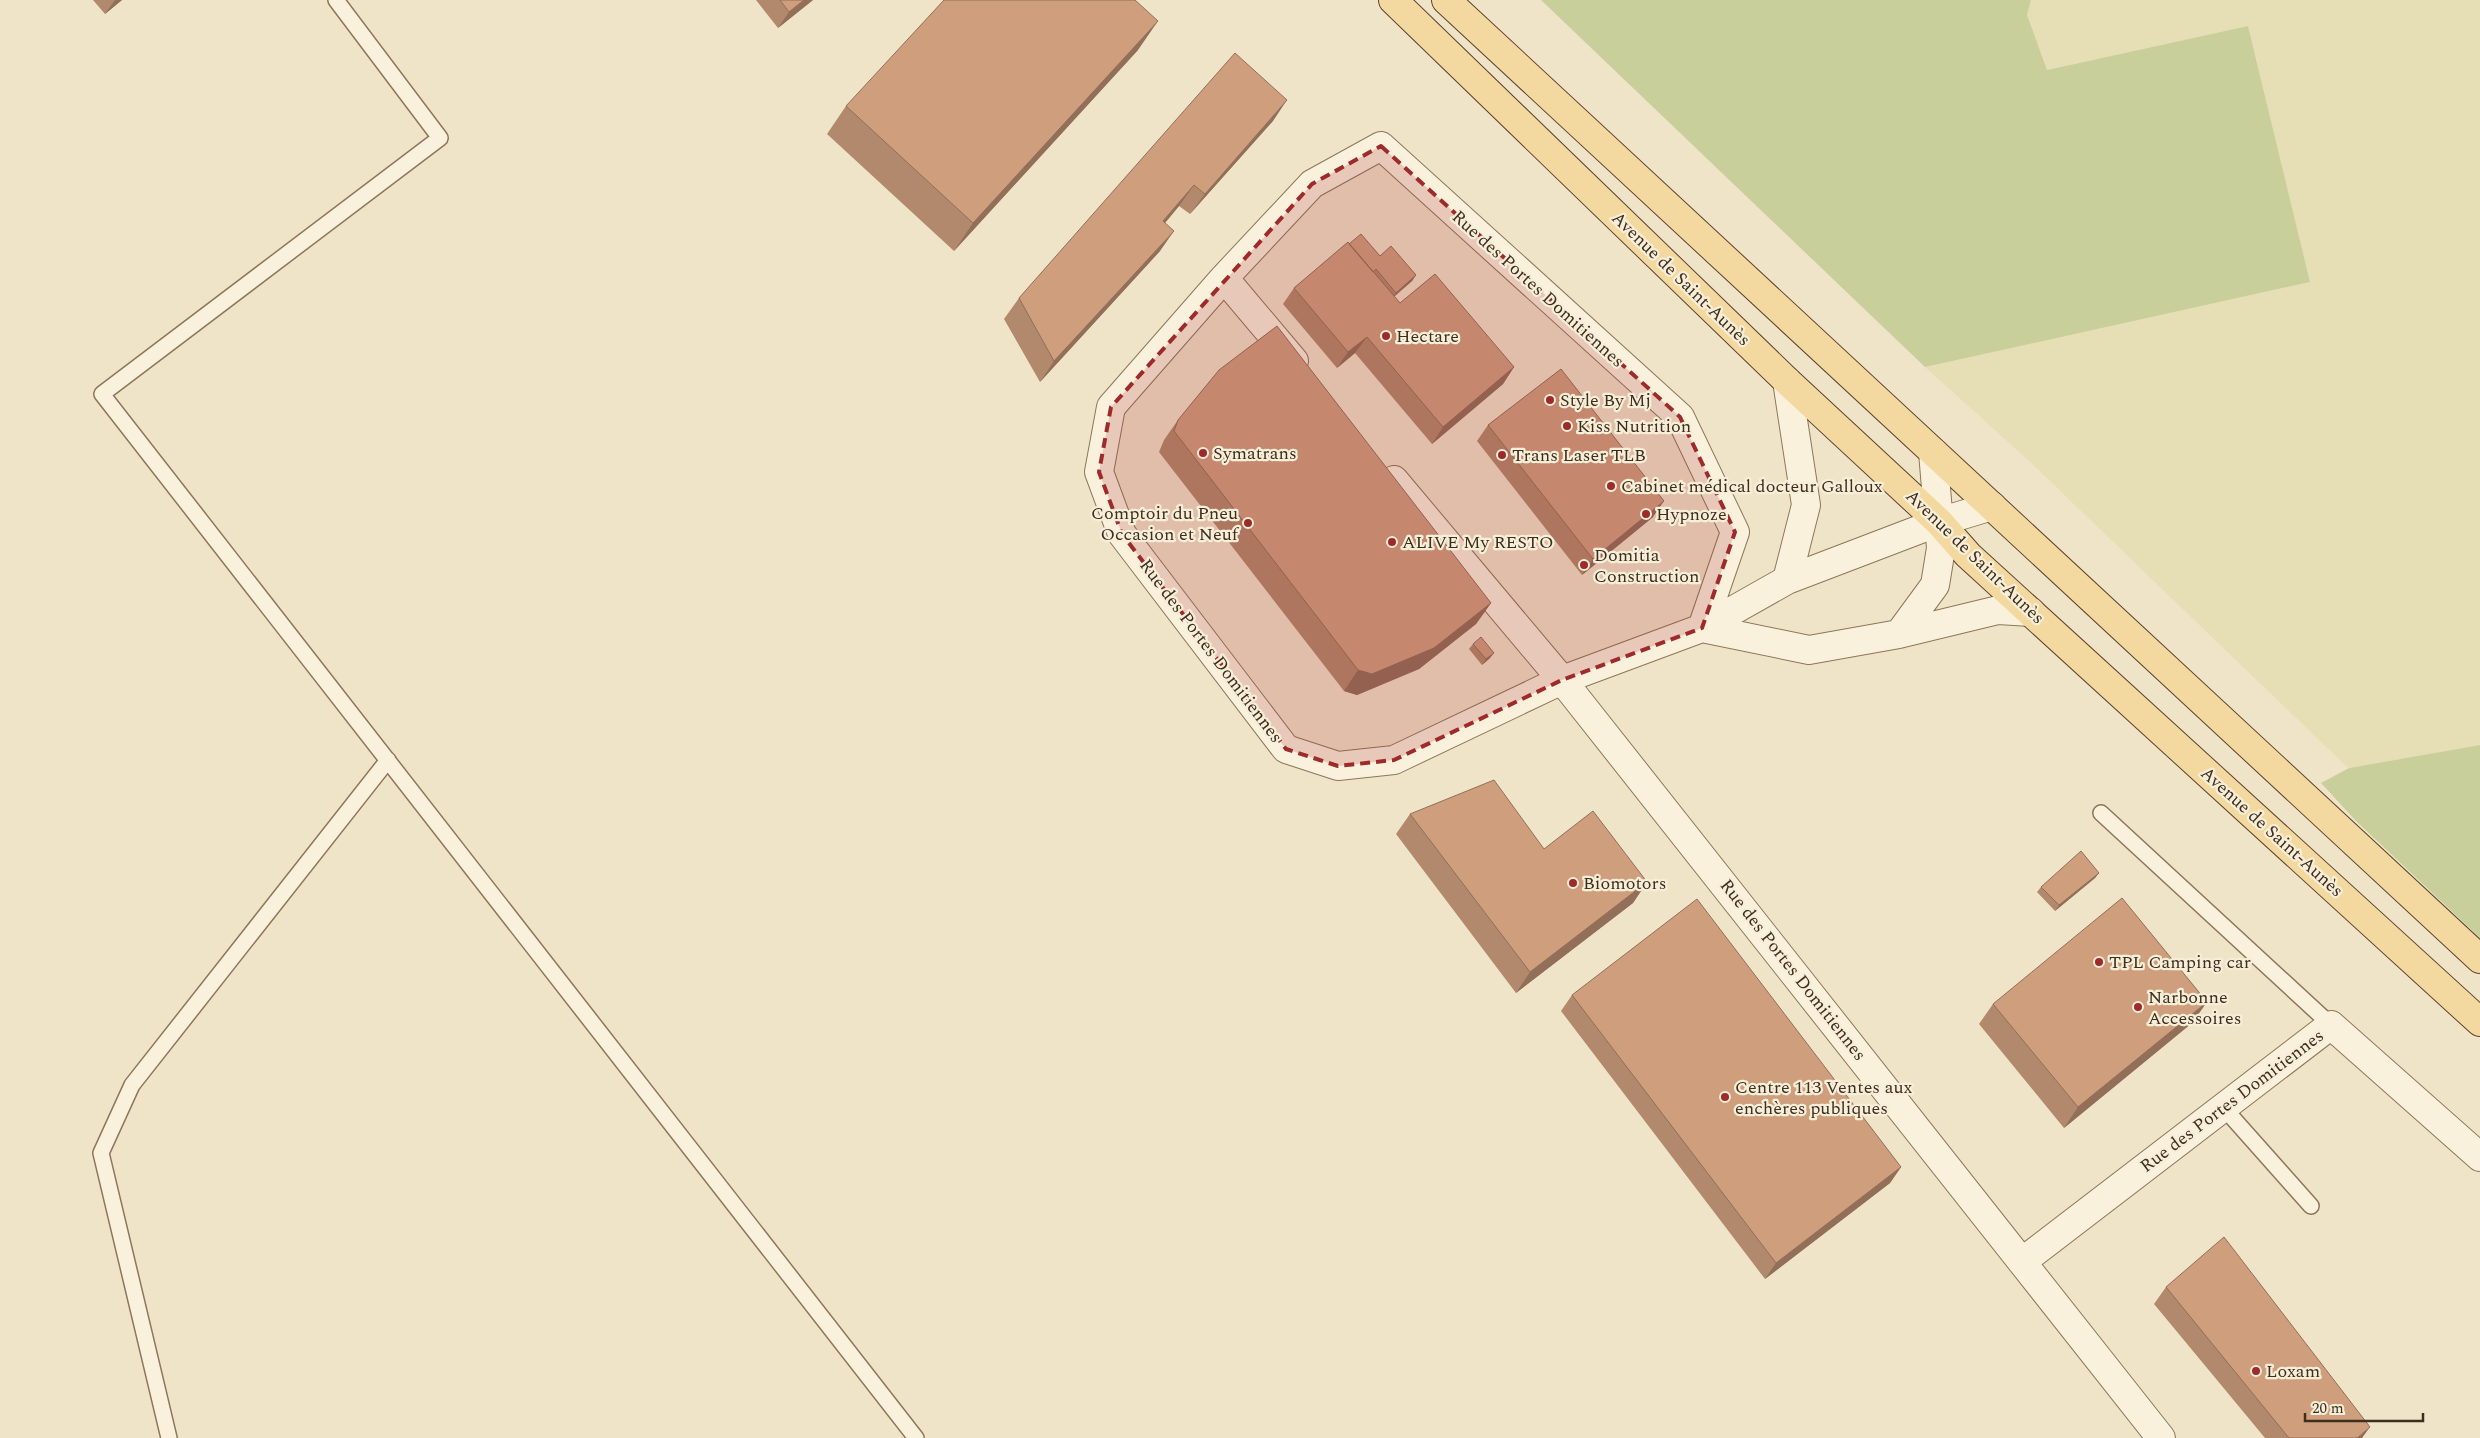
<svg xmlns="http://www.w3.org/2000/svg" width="2480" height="1438" font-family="Spectral,serif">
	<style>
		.farmland { fill: #e6deb5 }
		.green { fill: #c9cf9b }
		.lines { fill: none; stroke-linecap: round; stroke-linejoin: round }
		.service-casing { stroke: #8d765c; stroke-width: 18 }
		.minor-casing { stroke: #8d765c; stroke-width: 30 }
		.primary-casing { stroke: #5b4430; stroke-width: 30 }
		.service { stroke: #faf1dc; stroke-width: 15 }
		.minor { stroke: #faf1dc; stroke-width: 28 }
		.primary { stroke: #f3d9a0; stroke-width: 28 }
		.wall { fill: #b2896c }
		.shaded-wall { fill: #916f58 }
		.building { fill: #cf9f7d; stroke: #916f58 }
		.marked { fill: #9e2a2b; fill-opacity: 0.2; stroke: #9e2a2b; stroke-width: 4; stroke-dasharray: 10 6; stroke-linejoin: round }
		.poi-dot { fill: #9e2a2b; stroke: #f7eed8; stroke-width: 2 }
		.labels { text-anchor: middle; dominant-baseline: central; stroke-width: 4.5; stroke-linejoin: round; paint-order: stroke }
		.street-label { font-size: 18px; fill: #3d2e20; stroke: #f7eed8 }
		.poi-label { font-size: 18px; fill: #3d2e20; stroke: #f7eed8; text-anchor: start }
	</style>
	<rect width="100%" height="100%" fill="#f0e4c8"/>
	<path class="farmland" d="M2031,0H2480V745L2348,768L2028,460L1925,367L2310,282L2248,26L2046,70L2027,15Z"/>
	<path class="green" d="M1541,0H2031L2027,15L2047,70L2248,26L2310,282L1925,367Z
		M2480,745V938L2356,821L2321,783L2349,768Z"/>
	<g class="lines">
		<g class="service-casing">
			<path id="service" d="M336,0L440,138L102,394L916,1438
				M2101,813L2331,1025
				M2223,1107L2311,1206
				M169,1438L101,1153L132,1085L388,760"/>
		</g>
		<g class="minor-casing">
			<path id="minor" d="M1381,146L1680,417L1735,532L1702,628L1562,680L1394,760L1338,766L1286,749L1122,534L1099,472L1111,407L1224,278L1312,184Z
				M1224,278L1294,361
				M1394,480L1562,680L2161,1438
				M1992,506L1939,522L1787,580L1702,628L1809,650L1899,634L1998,610L2031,612
				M1787,580L1806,505L1787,381
				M1899,634L1935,585L1941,548L1933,452
				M2023,1261L2331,1025L2480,1157"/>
		</g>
		<g class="primary-casing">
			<path id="primary" d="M1393,0L1787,381L1939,522L1968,555L2480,1022
				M1446,0L2480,959"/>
		</g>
		<use href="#service" class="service"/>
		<use href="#minor" class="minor"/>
		<use href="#primary" class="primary"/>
	</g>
	<path class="wall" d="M93,0H122L105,14Z
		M756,0H813L778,28Z
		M1138,50L954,251L827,134L846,106Z
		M1273,121L1190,214L1179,206L1165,223L1160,251L1040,382L1004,319L1019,298Z
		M1349,244L1380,256L1416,275L1412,281L1394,297L1400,303L1514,367L1503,384L1432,444L1355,353L1337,368L1283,304L1294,288Z
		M1178,420L1491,603L1476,624L1419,669L1357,695L1344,691L1159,452L1164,440Z
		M1488,425L1653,517L1582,575L1477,441Z
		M1473,644L1490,658L1482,665L1469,649Z
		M1410,814L1544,849L1647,882L1633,903L1516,993L1396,834Z
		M2099,873L2095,878L2055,911L2037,892L2041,887Z
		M1572,995L1901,1167L1890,1183L1765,1279L1561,1011Z
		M2207,1002L2192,1023L2064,1128L1979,1024L1993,1004Z
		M2166,1287L2362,1438H2265L2154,1304Z"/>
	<path class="shaded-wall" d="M115,0H122L105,14Z
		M804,0H813L778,28L789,12Z
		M1158,21L1138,50L954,251L973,223Z
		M1287,100L1273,121L1190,214L1205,194Z
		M1194,185L1179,206L1149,242L1163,221Z
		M1174,231L1160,251L1040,382L1054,361Z
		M1416,275L1412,281L1392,298L1396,293Z
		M1367,337L1355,353L1337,368L1348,352Z
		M1514,367L1503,384L1432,444L1443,427Z
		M1664,501L1653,517L1582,575L1593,559Z
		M1491,603L1476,624L1419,669L1357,695L1344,691L1358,670Z
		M1494,653L1490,658L1482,665L1486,659Z
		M2099,873L2095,878L2055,911L2059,905Z
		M1647,882L1633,903L1516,993L1530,972Z
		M2207,1002L2192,1023L2064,1128L2078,1107Z
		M1901,1167L1890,1183L1765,1279L1776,1263Z
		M2370,1427L2362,1438H2357Z"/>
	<path class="building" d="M780,0H804L789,12Z
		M944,0H1135L1158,21L973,223L846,106Z
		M1235,53L1287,100L1205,194L1194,185L1163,221L1174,231L1054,361L1019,298Z
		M1361,234L1380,256L1391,246L1416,275L1396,293L1376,269L1373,272L1349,244Z
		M1348,242L1400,303L1435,274L1514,367L1443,427L1367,337L1348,352L1294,288Z
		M1277,326L1491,603L1434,648L1372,674L1358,670L1174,431L1178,420L1219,370Z
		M1561,369L1664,501L1593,559L1488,425Z
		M1481,637L1494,653L1486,659L1473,644Z
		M1494,780L1544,849L1593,811L1647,882L1530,972L1410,814Z
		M2081,851L2099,873L2059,905L2041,887Z
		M2122,898L2207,1002L2078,1107L1993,1004Z
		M1697,899L1901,1167L1776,1263L1572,995Z
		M2224,1237L2370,1427L2357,1438H2289L2166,1287Z"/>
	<path class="marked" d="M1381,146L1680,417L1735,532L1702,628L1562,680L1394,760L1338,766L1286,749L1122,534L1099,472L1111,407L1312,184Z"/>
	<g class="poi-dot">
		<circle cx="1386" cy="336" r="5"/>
		<circle cx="1550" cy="400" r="5"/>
		<circle cx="1567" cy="426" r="5"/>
		<circle cx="1203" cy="453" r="5"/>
		<circle cx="1502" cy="455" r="5"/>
		<circle cx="1611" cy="486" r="5"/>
		<circle cx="1646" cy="514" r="5"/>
		<circle cx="1248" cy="523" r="5"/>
		<circle cx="1392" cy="542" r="5"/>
		<circle cx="1584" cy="565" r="5"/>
		<circle cx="1573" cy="883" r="5"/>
		<circle cx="2099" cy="962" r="5"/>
		<circle cx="2138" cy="1007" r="5"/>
		<circle cx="1725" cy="1097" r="5"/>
		<circle cx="2256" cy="1371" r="5"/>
	</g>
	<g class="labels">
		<g class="street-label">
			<text transform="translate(1681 279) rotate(44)">Avenue de Saint-Aunès</text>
			<text transform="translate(1538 289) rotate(42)">Rue des Portes Domitiennes</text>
			<text transform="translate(1975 557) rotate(44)">Avenue de Saint-Aunès</text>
			<text transform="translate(1211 651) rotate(53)">Rue des Portes Domitiennes</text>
			<text transform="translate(2272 832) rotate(42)">Avenue de Saint-Aunès</text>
			<text transform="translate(1793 970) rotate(52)">Rue des Portes Domitiennes</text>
			<text transform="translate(2232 1101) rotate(-37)">Rue des Portes Domitiennes</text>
		</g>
		<g class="poi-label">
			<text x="1396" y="336">Hectare</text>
			<text x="1560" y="400">Style By Mj</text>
			<text x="1577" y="426">Kiss Nutrition</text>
			<text x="1213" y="453">Symatrans</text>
			<text x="1512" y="455">Trans Laser TLB</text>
			<text x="1621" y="486">Cabinet médical docteur Galloux</text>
			<text x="1238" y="513" text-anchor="end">Comptoir du Pneu<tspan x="1238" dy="21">Occasion et Neuf</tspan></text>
			<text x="1656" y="514">Hypnoze</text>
			<text x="1402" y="542">ALIVE My RESTO</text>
			<text x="1594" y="555">Domitia<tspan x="1594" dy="21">Construction</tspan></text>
			<text x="1583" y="883">Biomotors</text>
			<text x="2109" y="962">TPL Camping car</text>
			<text x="2148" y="997">Narbonne<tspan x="2148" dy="21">Accessoires</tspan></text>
			<text x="1735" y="1087">Centre 113 Ventes aux<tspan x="1735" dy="21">enchères publiques</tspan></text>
			<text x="2266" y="1371">Loxam</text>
		</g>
	</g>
	<path d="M2305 1413v8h118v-8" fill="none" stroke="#3d2e20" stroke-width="2.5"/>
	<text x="2312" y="1413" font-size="15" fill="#3d2e20" stroke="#f7eed8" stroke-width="4" paint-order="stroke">20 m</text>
</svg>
